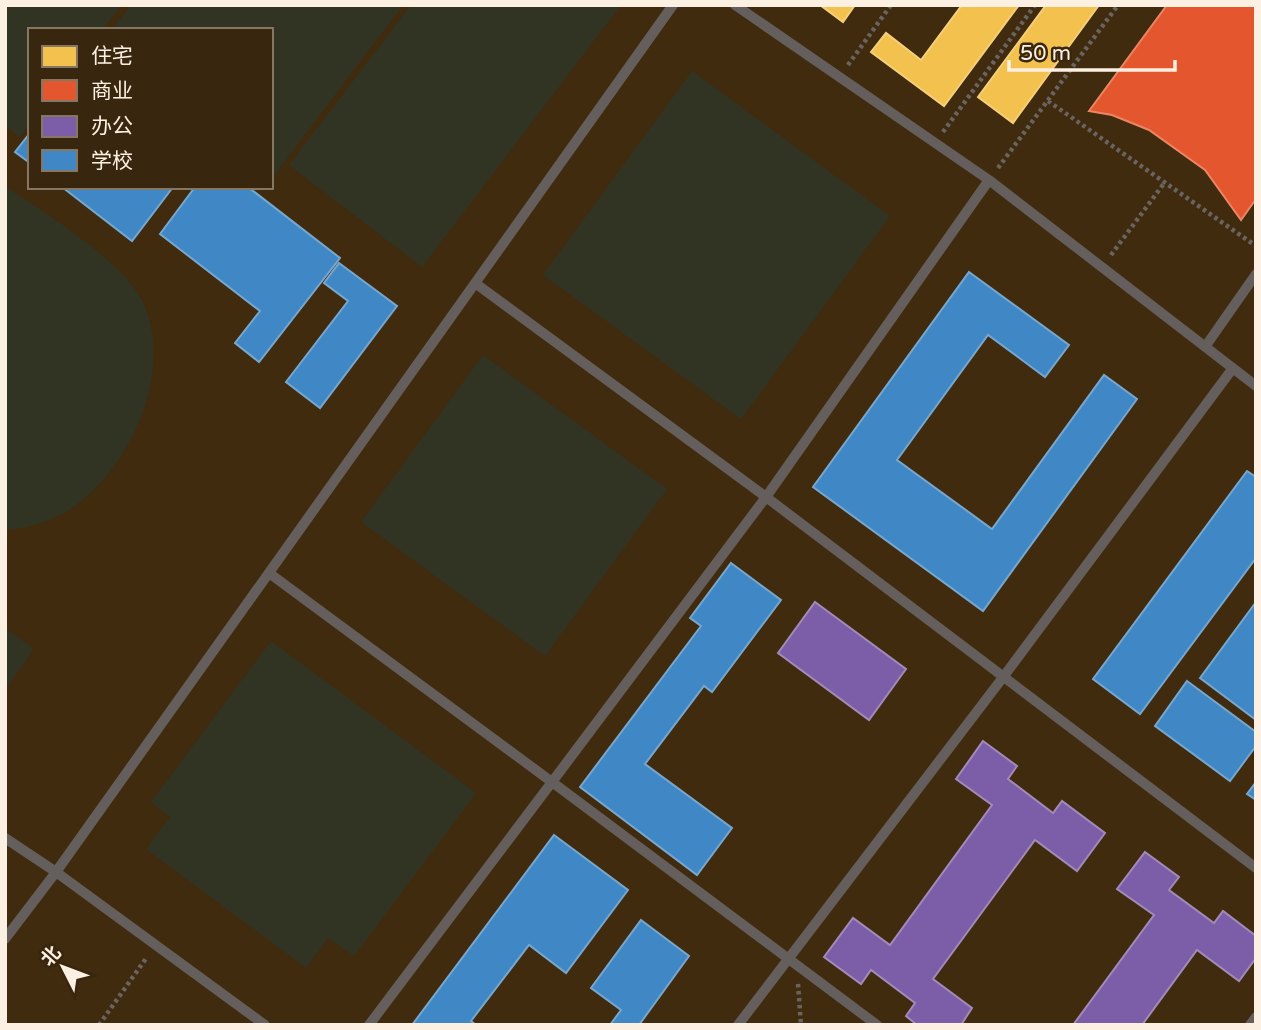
<svg xmlns="http://www.w3.org/2000/svg" width="1261" height="1030" font-family="'Varela Round','Noto Sans SC',sans-serif">
	<style>
		.built { fill: #402b0f; fill-rule: evenodd }
		.grass { fill: #313422 }
		.homes { fill: #f2c14e; stroke: #f5cf7a; stroke-width: 2 }
		.shops { fill: #e4572e; stroke: #eb8564; stroke-width: 2 }
		.offices { fill: #7b5ea7; stroke: #a28ab9; stroke-width: 2 }
		.schools { fill: #3f88c5; stroke: #78a7ce; stroke-width: 2 }
		.lines { fill: none; stroke-linecap: round; stroke-linejoin: round }
		.path { stroke: #6a6460; stroke-width: 4.5; stroke-dasharray: 3.5 3.5; stroke-linecap: butt }
		.service { stroke: #645e5c; stroke-width: 10 }
	</style>
	<rect width="100%" height="100%" fill="#2e2518"/>
	<path class="built" d="M5,5H1256V1025H5ZM30,30H271V187H30Z"/>
	<path class="grass" d="M5,5H121L102,30H30V124L20,137L5,126Z
		M131,5H403L273,177L271,30H112Z
		M411,5H621L422,267L289,165Z
		M692,71L890,216L741,419L543,275Z
		M5,186C45,214 127,262 145,307C172,375 131,465 75,506C58,519 27,529 5,530Z
		M483,355L667,489L545,656L361,522Z
		M5,628L34,649L5,690Z
		M271,641L476,793L354,956L328,938L306,968L146,849L170,817L151,802Z"/>
	<path class="homes" d="M820,5H855L843,22Z
		M962,5H1019L944,106L871,52L886,33L921,60Z
		M1046,5H1099L1013,123L978,97Z"/>
	<path class="shops" d="M1167,5H1256V199L1241,220L1205,170L1149,130L1112,115L1089,111Z"/>
	<path class="offices" d="M815,602L906,669L869,720L778,653Z
		M983,741L1017,766L1008,779L1053,813L1062,801L1105,833L1077,871L1035,840L933,979L972,1008L961,1025H917L906,1016L915,1003L871,970L861,984L824,957L853,918L890,945L992,805L956,779Z
		M1145,852L1179,877L1169,890L1214,923L1223,911L1256,936V958L1239,981L1197,950L1142,1025H1073L1154,915L1117,889Z"/>
	<path class="schools" d="M30,133V163L15,152Z
		M62,187H173L132,241Z
		M195,187H248L340,258L259,362L235,343L260,311L160,234Z
		M339,263L397,306L320,408L286,382L348,301L324,283Z
		M969,272L1069,345L1045,377L988,335L897,460L992,529L1104,375L1137,399L983,611L813,487Z
		M1247,471L1256,477V558L1140,714L1093,679Z
		M731,563L781,600L712,692L704,686L645,764L732,828L697,875L580,787L701,626L690,618Z
		M1256,602V720L1200,678Z
		M1187,681L1256,732V746L1230,781L1155,726Z
		M1256,782V800L1247,794Z
		M554,835L628,890L566,973L529,945L471,1021L476,1025H412Z
		M641,920L689,956L639,1025H610L621,1010L591,988Z"/>
	<g class="lines">
		<path class="path" d="M848,65L891,5
			M1048,101L1256,246
			M943,132L1035,5
			M998,168L1118,5
			M1111,255L1165,182
			M798,984L801,1025
			M99,1025L147,957"/>
		<path class="service" d="M735,5L989,180L1256,386
			M475,283L766,497L1256,868
			M1205,347L1256,274
			M269,573L552,782L369,1025
			M5,838L56,872L265,1025
			M5,939L56,872L673,5
			M738,1025L1004,676L1233,368
			M877,1025L552,782L766,497L989,180
			M1250,1025L1256,1017"/>
	</g>
	<rect width="1261" height="1030" fill="none" stroke="#fcf0e2" stroke-width="14"/>
	<rect x="28" y="28" width="245" height="161" fill="#38260e" stroke="#867763" stroke-width="2"/>
	<rect x="42" y="46" width="35" height="21" fill="#f2c14e" stroke="#867763" stroke-width="2"/>
	<text x="91" y="63" font-size="21" fill="#fcf0e2">住宅</text>
	<rect x="42" y="80" width="35" height="21" fill="#e4572e" stroke="#867763" stroke-width="2"/>
	<text x="91" y="98" font-size="21" fill="#fcf0e2">商业</text>
	<rect x="42" y="116" width="35" height="21" fill="#7b5ea7" stroke="#867763" stroke-width="2"/>
	<text x="91" y="133" font-size="21" fill="#fcf0e2">办公</text>
	<rect x="42" y="150" width="35" height="21" fill="#3f88c5" stroke="#867763" stroke-width="2"/>
	<text x="91" y="168" font-size="21" fill="#fcf0e2">学校</text>
	<g transform="translate(63 967) rotate(312)" stroke="#38260e" stroke-width="5" paint-order="stroke">
	<path d="M0-5L12 26L0 18L-12 26Z" fill="#fcf0e2"/>
	<text y="-10" font-size="19" font-weight="bold" text-anchor="middle" fill="#fcf0e2">北</text>
	</g>
	<path d="M1009 60v10h166v-10" fill="none" stroke="#fcf0e2" stroke-width="3.5"/>
	<text x="1020" y="60" font-size="21" fill="#fcf0e2" stroke="#38260e" stroke-width="5" paint-order="stroke">50 m</text>
</svg>
